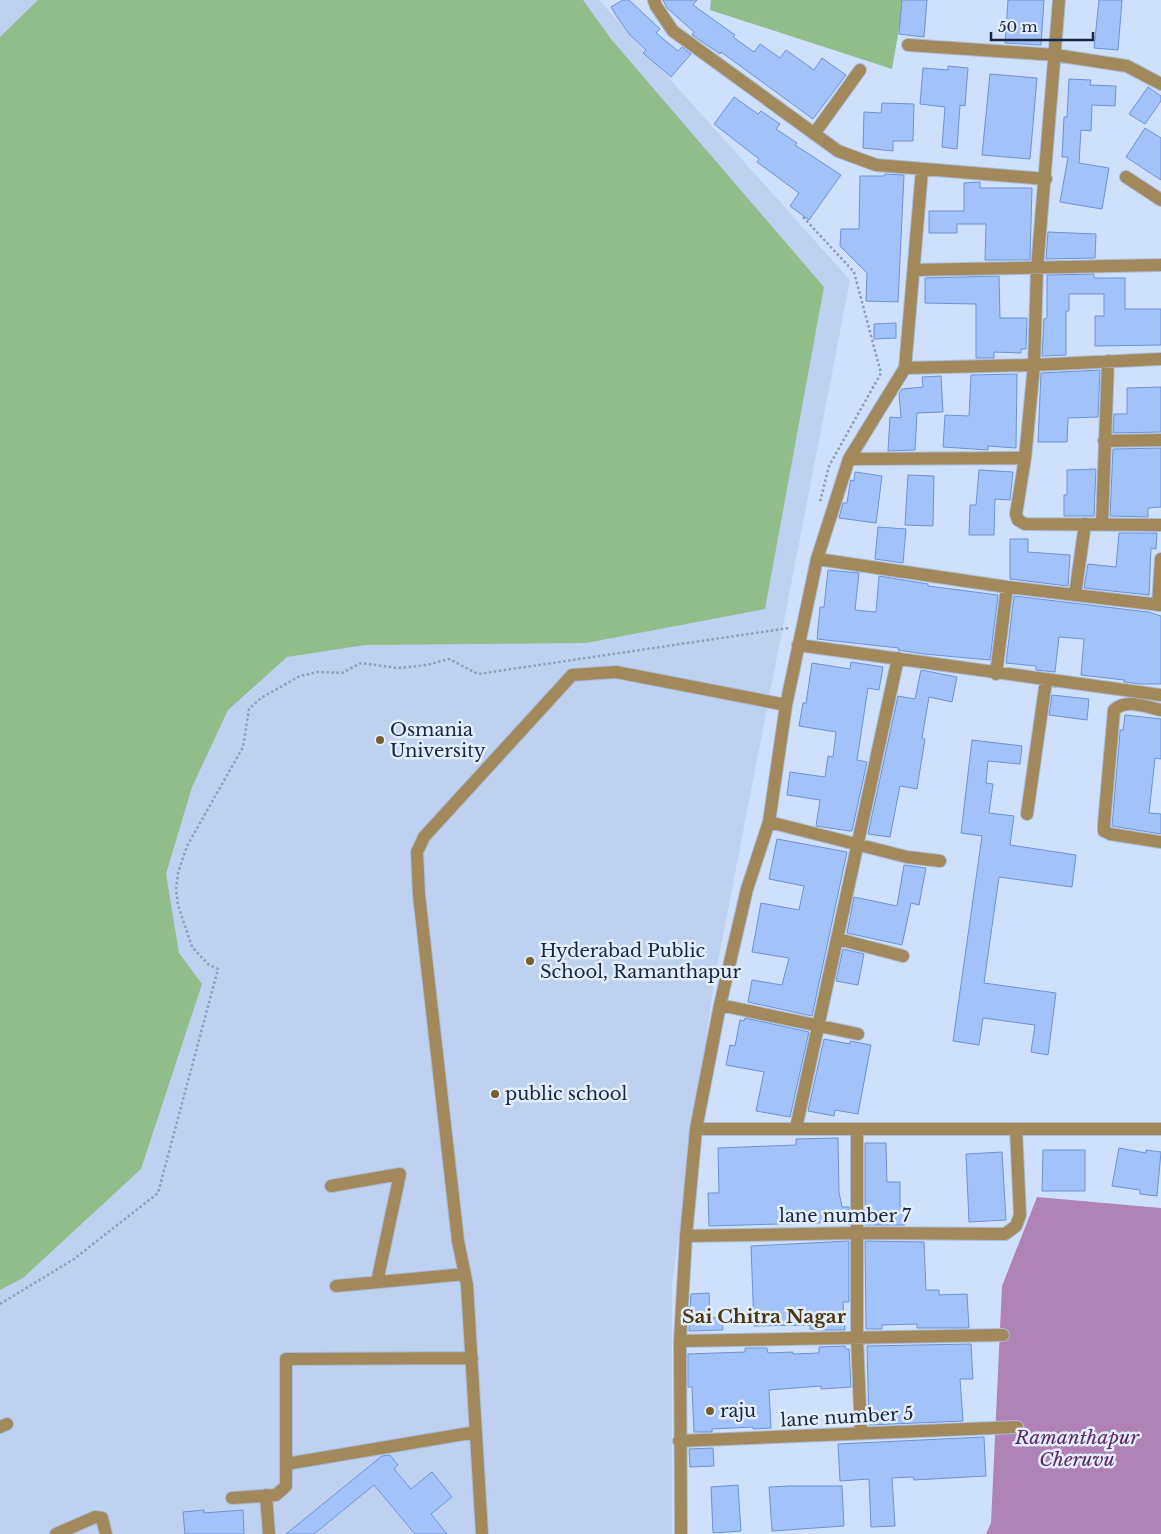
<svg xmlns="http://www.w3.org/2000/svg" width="1161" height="1534" font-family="'Libre Baskerville',serif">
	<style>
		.built { fill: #bfd1f1 }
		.green { fill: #90be8a }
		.water { fill: #b083b8 }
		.building { fill: #a2c2fa; stroke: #6c92d5 }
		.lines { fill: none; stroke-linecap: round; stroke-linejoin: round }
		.minor-casing { stroke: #aabbd7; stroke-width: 14 }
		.path { stroke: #8d9dba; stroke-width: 2.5; stroke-dasharray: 2.5 2.5; stroke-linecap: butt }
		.minor { stroke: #a1895c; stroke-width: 12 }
		.poi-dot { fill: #765e2f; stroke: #e4edfb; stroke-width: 2 }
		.labels { text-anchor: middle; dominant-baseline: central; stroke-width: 5; stroke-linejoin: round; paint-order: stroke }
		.poi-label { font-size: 18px; fill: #172641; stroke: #e4edfb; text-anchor: start }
		.street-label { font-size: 18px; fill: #172641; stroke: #e4edfb }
		.neighbourhood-label { font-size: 19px; font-weight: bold; fill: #4a3610; stroke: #e4edfb }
		.water-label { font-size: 19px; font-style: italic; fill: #5d2667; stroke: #e4edfb }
	</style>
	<rect width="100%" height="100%" fill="#cfe0fd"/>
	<path class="built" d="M0,0H599L850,280L714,982L672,1285V1534H0Z"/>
	<path class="green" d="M38,0H583L611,39L824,287L765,609L586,643L365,645L287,657L228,710L192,787L166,874L179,953L202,984L141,1169L23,1278L0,1290V37Z
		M711,0H904L892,69L710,10Z"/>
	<path class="water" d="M1037,1197L1161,1208V1534H986L991,1523L1002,1286Z"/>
	<path class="building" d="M623,0H629L660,29L656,33L678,51L682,47L691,54L671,77L643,53L646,50L630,35L617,17L611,7Z
		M663,0H697L693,5L735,35L733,37L754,52L760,44L780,58L786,50L814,70L822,58L846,75L813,119L721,52L720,54L692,35L694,32L667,8Z
		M902,0H927L924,37L899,34Z
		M1008,0H1044L1041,45L1005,43Z
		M1099,0H1122L1118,50L1094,48Z
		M948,66L968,68L965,106L960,105L957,149L942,147L945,107L920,104L923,68L948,70Z
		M990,74L1037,78L1030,159L982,155Z
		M1069,79L1091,80L1090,85L1116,86L1115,106L1092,105L1091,131L1081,130L1079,163L1109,168L1102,209L1060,202L1068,157H1062L1064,117H1067Z
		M1148,87L1161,96V101L1145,124L1129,114Z
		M734,97L758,114L761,111L780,124L776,129L797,143L795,145L841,175L809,220L790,206L799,193L757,162L759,159L714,124Z
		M882,103L914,104L913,141H893V151L863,148L864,112L881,113Z
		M1145,128L1161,138V180L1126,157Z
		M885,174L904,175L898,302L866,301L867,273L840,246L841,229H859L860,176H884Z
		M980,182V188H1032L1030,260H985L986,224H957V233H929V211H964V183Z
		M1048,232L1096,234L1095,258L1046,259Z
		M1094,274V278H1125V309H1161V345L1095,346V316H1104V294H1069V311H1066V355L1042,356L1044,319L1047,318V275Z
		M999,276L1000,318H1027L1026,349H1021V353L994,352V358H976V304L925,303V278Z
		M896,323V338L874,339V324Z
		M1100,370L1098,417L1068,418L1067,442H1038L1041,373Z
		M1017,374L1016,448L988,446V450L943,447L945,415L969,416L971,375Z
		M941,376L943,412L917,413L915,450L888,451L890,417L901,418L899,394L902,389L923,387L922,377Z
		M1161,387V432L1113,433L1114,414H1127V388Z
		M1161,448V507L1148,508V517L1110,516L1113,449Z
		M1096,469L1094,516H1064V495H1067V470Z
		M979,470L1013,472L1010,500L995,499L994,535H969L970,505H976Z
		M855,472L882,476L876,523L839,518L843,503H847L850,484L851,480L854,481Z
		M908,475L934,476L933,526L905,525Z
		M878,527L906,529L903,563L875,559Z
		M1119,533H1157L1156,549L1151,548L1149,595L1084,588L1088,564L1116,567Z
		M1010,539H1028V552L1070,555L1068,586L1010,579Z
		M828,570L859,573L855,610L876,612L879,576L928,584V586L998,595L990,660L924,654L898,650L899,648L817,639L820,607H824Z
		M1014,596L1148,612L1161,616V684H1140L1124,682V680L1081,675L1084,639L1059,637L1055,672L1036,670V666L1006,663Z
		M851,662L883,667L879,690L868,688L857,760L867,762L852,831H850L816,826L820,800L787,795L790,772L825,777L828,756L833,757L836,732L799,726L803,703H806L812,663L850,669Z
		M921,670L957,677L952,702L929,697L922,738L925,739L917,789L900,786L890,837L868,834L898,696L915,699Z
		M1052,695L1089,699L1087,720L1049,715Z
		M1125,715L1161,719V759L1155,758L1149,813L1161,814V834L1112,826L1120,732V730H1123Z
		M972,740L1022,746L1020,764L988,761L986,783L993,784L989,813L1014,816L1010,845L1076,855L1072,887L999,877L984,983L1056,993L1048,1055L1031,1052L1035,1025L983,1018L979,1045L953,1041L982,836L961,833Z
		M777,839L847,852L812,1016L748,1002L752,980L782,985L789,958L752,952L761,903L799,910L804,886L769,879Z
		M904,865L926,868L919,905L911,903L902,945L847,933L854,897L897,906Z
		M843,949L864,954L858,985L836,981Z
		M745,1018L809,1032L790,1117L756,1111L764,1072L726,1065L730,1045L735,1046L740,1020L744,1021Z
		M824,1039L850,1044V1041L871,1045L858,1114L835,1110L834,1116L808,1111Z
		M838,1138L839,1192L842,1207H849V1225L848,1222L709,1226L708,1193H719L718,1148L796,1145V1139Z
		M865,1143H886L887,1182H900V1206H904L905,1225H865Z
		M1119,1148L1146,1153V1150L1161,1152L1157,1196L1140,1194V1190L1112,1186Z
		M1043,1150H1085V1191H1042Z
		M1002,1152L1006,1220L969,1222L966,1154Z
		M849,1241V1302H843L845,1330H818L810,1329V1325L754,1326L751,1246Z
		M865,1241L924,1242L926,1290H939V1295L967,1294L969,1328H917V1324L882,1325V1329H866Z
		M709,1293L710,1318L722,1317L723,1330L689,1331L691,1294Z
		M971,1344L973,1379H960L963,1421L869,1425L867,1346Z
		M845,1346L846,1349H849L851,1387L821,1389V1386L769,1390L771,1428L753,1429V1427L712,1429V1432H694L692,1387H688V1354L745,1352V1348H767L768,1353L793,1352V1354L819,1353V1347Z
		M984,1437L986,1476L914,1480L913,1477L892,1478L895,1526L871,1527L869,1479L840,1481L838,1444Z
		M713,1448L714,1466L690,1467L689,1449Z
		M390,1455L398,1465L394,1469L411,1489L432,1472L452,1497L431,1514L447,1534H415L374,1485L314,1534H286L382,1456Z
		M738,1485L741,1531L713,1533L711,1487Z
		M790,1486H842L844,1526L772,1531L769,1487Z
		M204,1510V1513L243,1510L244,1534H185L183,1512Z"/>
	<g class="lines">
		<g class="minor-casing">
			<path id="minor" d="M654,0L656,6L673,31L838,151L876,165L1046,179
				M908,45L1055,55L1127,66L1161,84
				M814,134L860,70
				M1126,177L1161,200
				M915,270L1161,265
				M905,368L1034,365L1161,359
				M1104,441L1161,440
				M1025,458L1016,514L1018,520L1025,524L1161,525
				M849,459L1025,458L1034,365L1037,269L1059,0
				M1102,524L1108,361
				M817,559L1007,587L1161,605
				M1075,595L1085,524
				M1158,605L1161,559
				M798,645L1161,695
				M996,674L1007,587
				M1161,710C1146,707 1126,698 1114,710L1104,824V831L1110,834L1161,842
				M1027,814L1046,681
				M769,822L907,857L940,861
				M838,939L903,956
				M720,1005L858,1034
				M796,1128L898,658
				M696,1129H1161
				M857,1129V1338L861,1433
				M331,1186L400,1174L377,1282
				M686,1236L857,1233L1005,1234L1016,1226L1020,1215L1016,1129
				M336,1286L465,1274
				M680,1341L1003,1335
				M0,1427L7,1424
				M679,1441L1017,1427
				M286,1464L476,1432
				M266,1495L269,1534
				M232,1498L276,1495L286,1486V1359L472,1358
				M56,1534L95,1517L102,1518L106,1534
				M482,1534L467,1285L458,1241L419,895L417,852L424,837L572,675L616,672L786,705
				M681,1534L680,1341L686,1236L696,1129L720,1005L747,889L769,822L786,705L817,559L849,459L905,368L922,170"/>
		</g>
		<path class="path" d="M803,217L854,272L881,373L829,466L820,502
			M0,1304L74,1259L158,1193L218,969L208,964L192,947L178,905L176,890L178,873L187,846L243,747L249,709L261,698L300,676L318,672L342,673L361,663L398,668L427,665L449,659L478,674L789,628"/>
		<use href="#minor" class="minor"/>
	</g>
	<g class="poi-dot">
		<circle cx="380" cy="740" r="5"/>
		<circle cx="530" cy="961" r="5"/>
		<circle cx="495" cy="1094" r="5"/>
		<circle cx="710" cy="1411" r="5"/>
	</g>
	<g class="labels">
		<g class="poi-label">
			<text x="390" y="730">Osmania<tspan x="390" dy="21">University</tspan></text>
			<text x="540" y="951">Hyderabad Public<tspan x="540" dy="21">School, Ramanthapur</tspan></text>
			<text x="505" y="1094">public school</text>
			<text x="720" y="1411">raju</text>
		</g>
		<g class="street-label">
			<text x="845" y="1216">lane number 7</text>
			<text transform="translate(847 1417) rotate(-3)">lane number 5</text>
		</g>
		<g class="neighbourhood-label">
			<text x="764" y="1316">Sai Chitra Nagar</text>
		</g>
		<g class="water-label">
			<text x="1077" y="1437">Ramanthapur<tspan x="1077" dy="22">Cheruvu</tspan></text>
		</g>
	</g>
	<path d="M991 32v8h102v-8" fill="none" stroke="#172641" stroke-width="2.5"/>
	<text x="998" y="32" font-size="15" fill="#172641" stroke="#e4edfb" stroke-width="4" paint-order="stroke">50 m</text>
</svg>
